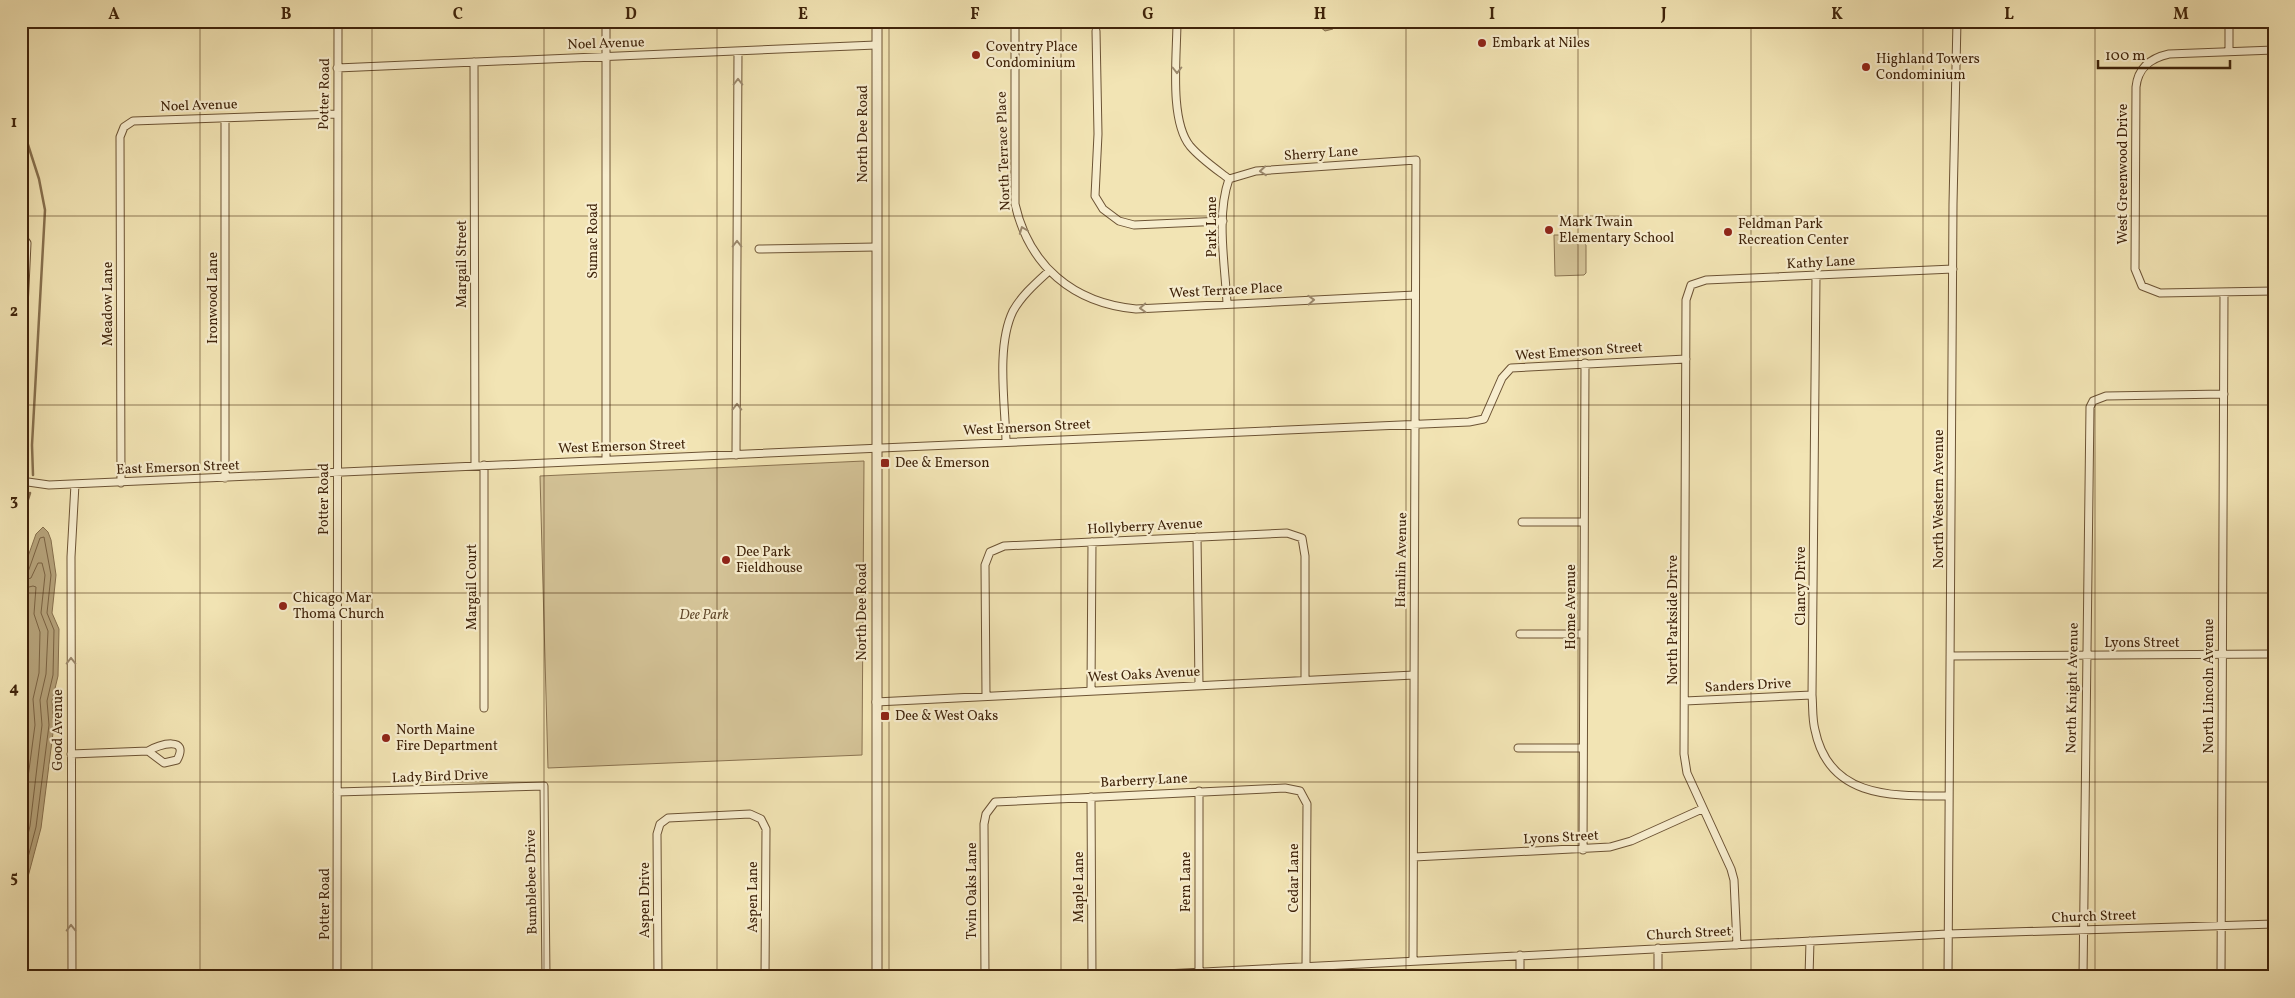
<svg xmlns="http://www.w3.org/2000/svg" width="2295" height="998" font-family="Vollkorn,serif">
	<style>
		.green { fill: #d4c397; stroke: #8a7350 }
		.water { fill: #b5a27a; stroke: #866f4d }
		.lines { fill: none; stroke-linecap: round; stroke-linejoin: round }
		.shore { stroke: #7a6242; stroke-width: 1 }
		.stream { stroke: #866f4d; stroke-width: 2.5 }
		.minor-casing { stroke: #6c5334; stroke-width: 9 }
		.tertiary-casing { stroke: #6c5334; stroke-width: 11 }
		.minor { stroke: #f7edce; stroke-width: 7 }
		.tertiary { stroke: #f7edce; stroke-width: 9 }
		.oneway { stroke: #9b886c }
		.grid { fill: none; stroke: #3f230a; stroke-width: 1; stroke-opacity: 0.55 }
		.poi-dot { fill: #8f2418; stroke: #f7edce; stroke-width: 2 }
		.labels { text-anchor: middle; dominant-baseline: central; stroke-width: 4.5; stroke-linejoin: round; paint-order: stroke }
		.poi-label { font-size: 14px; fill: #3f230a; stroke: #f7edce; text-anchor: start }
		.street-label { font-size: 14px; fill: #3f230a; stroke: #f7edce }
		.park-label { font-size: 14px; font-style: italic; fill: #644b2d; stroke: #f7edce }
		.neatline { fill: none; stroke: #3f230a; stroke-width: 2 }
		.grid-label { font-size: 16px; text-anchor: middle; font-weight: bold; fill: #3f230a }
	</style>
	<rect width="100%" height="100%" fill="#f2e4b4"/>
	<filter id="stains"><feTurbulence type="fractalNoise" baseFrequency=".004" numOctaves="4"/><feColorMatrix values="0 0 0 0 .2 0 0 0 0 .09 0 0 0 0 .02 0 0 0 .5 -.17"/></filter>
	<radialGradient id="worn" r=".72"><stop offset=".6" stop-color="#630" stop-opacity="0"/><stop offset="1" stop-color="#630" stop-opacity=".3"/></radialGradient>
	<path class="green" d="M1554,235H1575L1586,245V273L1584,275L1555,276Z
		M864,461L862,755L548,768L540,476Z"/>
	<path class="water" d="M1318,21H1335L1333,29L1325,31L1319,26Z
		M43,527L48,532L51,540L56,575L52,613L59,629L58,676L52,701L54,725L41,828L25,888L26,928L21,940V576L36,534Z"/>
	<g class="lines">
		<path class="shore" d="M21,575L28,572L40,538L44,537L51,575L47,613L54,630L53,675L47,701L49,725L36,827L21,884
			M21,581L31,578L38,563H42L45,575L41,613L48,631L46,674L40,700L42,725L30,826L21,864
			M21,589L33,586L36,587L34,614L40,632L39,673L33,699L35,725L21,830"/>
		<path class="stream" d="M21,123L39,179L45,210L32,445L33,475
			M21,521L30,493"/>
		<g class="minor-casing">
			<path id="minor" d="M1015,21V204C1029,266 1073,303 1136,309L1415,295
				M1177,21C1177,55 1169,120 1190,146C1201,159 1216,169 1229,179
				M1096,31L1098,134L1095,196L1103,209L1119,221L1134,225L1223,221
				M2274,50L2169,54C2151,58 2138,67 2136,87L2135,269L2142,286L2160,293L2274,291
				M2229,51V21
				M474,62L475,465
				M337,68L876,45
				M1229,179L1256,171L1416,160L1413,961
				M21,235L27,243L21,373
				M759,249L876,247
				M1816,276L1812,695C1813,706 1812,719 1815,730C1829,799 1893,796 1949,796
				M1227,303C1225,265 1216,216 1229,179
				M1006,441C1005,403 996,346 1013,311C1022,295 1036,283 1049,271
				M736,455L738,51
				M606,460V21
				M484,465V708
				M225,478V118
				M21,481L49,485C523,466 996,440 1469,422L1484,419L1502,378L1511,368L1686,359
				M121,483L120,137L124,127L133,121L337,114
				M1522,522H1584
				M1197,537L1199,685
				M1520,634H1584
				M1950,656L2274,654
				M1091,690L1092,542
				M986,696L985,565L990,552L1004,546L1287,533L1302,538L1305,556V680
				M1685,701L1812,695
				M876,702L1414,675
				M1518,748H1583
				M71,754L148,751L164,763L177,760C190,736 159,744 148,751
				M1199,791V972
				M337,792L544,786L546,977
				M1091,797L1092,977
				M1583,850L1585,363
				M1414,857L1610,847L1631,841L1702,809
				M1737,945L1734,880L1731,869L1687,773L1684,754L1686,300L1691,285L1706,280L1953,269
				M72,977L71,557L75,484
				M337,977L338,21
				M658,977L657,834L660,824L668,818L750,814L761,819L766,829L765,977
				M985,977L984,824L986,814L995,802L1285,788L1300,791L1307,804L1306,966
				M1106,977L1948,934L2274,924
				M1520,977V955
				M1658,977V948
				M1809,977L1810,941
				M1948,977L1953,204L1957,21
				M2083,977L2090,407L2093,401L2106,396L2224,394
				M2221,977L2224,293"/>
		</g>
		<g class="tertiary-casing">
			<path id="tertiary" d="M877,977V21"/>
		</g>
		<use href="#minor" class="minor"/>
		<use href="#tertiary" class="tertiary"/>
	</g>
	<defs><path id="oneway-chevron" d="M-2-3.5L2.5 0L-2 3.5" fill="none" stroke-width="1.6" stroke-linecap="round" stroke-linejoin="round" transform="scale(1.25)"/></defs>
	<g class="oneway">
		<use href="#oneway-chevron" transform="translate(1177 70) rotate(90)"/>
		<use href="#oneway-chevron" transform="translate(738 82) rotate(-90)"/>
		<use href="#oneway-chevron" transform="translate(1263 171) rotate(175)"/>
		<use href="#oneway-chevron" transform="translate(1023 230) rotate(-111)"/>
		<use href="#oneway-chevron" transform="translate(737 244) rotate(-90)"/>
		<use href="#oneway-chevron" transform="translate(1311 300) rotate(-3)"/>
		<use href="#oneway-chevron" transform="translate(1143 308) rotate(177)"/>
		<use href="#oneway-chevron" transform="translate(737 407) rotate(-90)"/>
		<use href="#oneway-chevron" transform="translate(71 661) rotate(-90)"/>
		<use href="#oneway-chevron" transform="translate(71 928) rotate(-90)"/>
	</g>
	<path class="grid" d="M200,21V977M372,21V977M544,21V977M717,21V977M889,21V977M1061,21V977M1234,21V977M1406,21V977M1578,21V977M1751,21V977M1923,21V977M2095,21V977M21,216H2274M21,405H2274M21,593H2274M21,782H2274"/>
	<g class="poi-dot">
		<circle cx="1482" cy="43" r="5"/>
		<circle cx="976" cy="55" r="5"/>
		<circle cx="1866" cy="67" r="5"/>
		<circle cx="1549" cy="230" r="5"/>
		<circle cx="1728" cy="232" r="5"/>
		<rect x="880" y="458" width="10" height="10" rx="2.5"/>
		<circle cx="726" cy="560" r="5"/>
		<circle cx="283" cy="606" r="5"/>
		<rect x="880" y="711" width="10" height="10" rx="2.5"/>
		<circle cx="386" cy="738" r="5"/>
	</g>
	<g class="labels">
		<g class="poi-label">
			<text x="1492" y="43">Embark at Niles</text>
			<text x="986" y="47">Coventry Place<tspan x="986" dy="16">Condominium</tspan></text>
			<text x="1876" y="59">Highland Towers<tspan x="1876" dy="16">Condominium</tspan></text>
			<text x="1559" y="222">Mark Twain<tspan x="1559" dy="16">Elementary School</tspan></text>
			<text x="1738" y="224">Feldman Park<tspan x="1738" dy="16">Recreation Center</tspan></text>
			<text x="895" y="463">Dee &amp; Emerson</text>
			<text x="736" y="552">Dee Park<tspan x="736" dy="16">Fieldhouse</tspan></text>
			<text x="293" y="598">Chicago Mar<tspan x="293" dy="16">Thoma Church</tspan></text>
			<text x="895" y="716">Dee &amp; West Oaks</text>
			<text x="396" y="730">North Maine<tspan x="396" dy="16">Fire Department</tspan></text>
		</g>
		<g class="street-label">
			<text transform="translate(606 44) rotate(-2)">Noel Avenue</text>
			<text transform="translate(325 94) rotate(-89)">Potter Road</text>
			<text transform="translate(199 106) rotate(-2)">Noel Avenue</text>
			<text transform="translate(863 134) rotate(-90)">North Dee Road</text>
			<text transform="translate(1004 151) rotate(-92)">North Terrace Place</text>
			<text transform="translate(1321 154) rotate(-4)">Sherry Lane</text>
			<text transform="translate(2123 174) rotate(-90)">West Greenwood Drive</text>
			<text transform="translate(1212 227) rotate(-90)">Park Lane</text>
			<text transform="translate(593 241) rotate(-90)">Sumac Road</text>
			<text transform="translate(1821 263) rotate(-3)">Kathy Lane</text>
			<text transform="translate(462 264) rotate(-90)">Margail Street</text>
			<text transform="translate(1226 291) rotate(-3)">West Terrace Place</text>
			<text transform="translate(213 298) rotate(-90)">Ironwood Lane</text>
			<text transform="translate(108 304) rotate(-90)">Meadow Lane</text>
			<text transform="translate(1579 352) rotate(-4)">West Emerson Street</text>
			<text transform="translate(1027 428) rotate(-3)">West Emerson Street</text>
			<text transform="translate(622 447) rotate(-2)">West Emerson Street</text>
			<text transform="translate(178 468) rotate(-2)">East Emerson Street</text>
			<text transform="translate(324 499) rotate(-90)">Potter Road</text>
			<text transform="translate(1939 499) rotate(-90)">North Western Avenue</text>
			<text transform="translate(1145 527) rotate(-3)">Hollyberry Avenue</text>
			<text transform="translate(1402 560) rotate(-89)">Hamlin Avenue</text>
			<text transform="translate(1801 586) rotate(-90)">Clancy Drive</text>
			<text transform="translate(472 587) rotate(-90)">Margail Court</text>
			<text transform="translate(1571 607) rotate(-90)">Home Avenue</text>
			<text transform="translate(862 612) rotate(-90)">North Dee Road</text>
			<text transform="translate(1673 620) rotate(-90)">North Parkside Drive</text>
			<text x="2142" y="643">Lyons Street</text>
			<text transform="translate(1144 675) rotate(-3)">West Oaks Avenue</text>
			<text transform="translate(1748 686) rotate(-3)">Sanders Drive</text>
			<text transform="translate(2209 686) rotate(-90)">North Lincoln Avenue</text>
			<text transform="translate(2073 688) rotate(-89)">North Knight Avenue</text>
			<text transform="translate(58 730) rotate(-90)">Good Avenue</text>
			<text transform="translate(440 777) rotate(-2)">Lady Bird Drive</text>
			<text transform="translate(1144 781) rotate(-3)">Barberry Lane</text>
			<text transform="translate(1561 838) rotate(-3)">Lyons Street</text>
			<text transform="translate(1294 878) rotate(-90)">Cedar Lane</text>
			<text transform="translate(532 882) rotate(-91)">Bumblebee Drive</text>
			<text transform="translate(1186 882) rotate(-90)">Fern Lane</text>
			<text transform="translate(1079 887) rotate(-90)">Maple Lane</text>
			<text transform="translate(972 891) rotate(-90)">Twin Oaks Lane</text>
			<text transform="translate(753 897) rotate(-90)">Aspen Lane</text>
			<text transform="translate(645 900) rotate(-90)">Aspen Drive</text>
			<text transform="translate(325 904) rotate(-90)">Potter Road</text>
			<text transform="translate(2094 917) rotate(-2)">Church Street</text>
			<text transform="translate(1689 934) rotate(-3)">Church Street</text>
		</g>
		<g class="park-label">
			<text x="704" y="615">Dee Park</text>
		</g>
	</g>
	<rect width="2295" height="998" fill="none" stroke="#f2e4b4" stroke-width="55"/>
	<path d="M2098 60v8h132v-8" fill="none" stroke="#3f230a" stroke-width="2.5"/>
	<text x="2105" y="60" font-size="15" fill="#3f230a" stroke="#f7edce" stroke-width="4" paint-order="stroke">100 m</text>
	<rect x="28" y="28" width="2240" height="942" class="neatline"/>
	<g class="grid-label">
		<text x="114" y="19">A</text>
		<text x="286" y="19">B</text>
		<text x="458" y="19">C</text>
		<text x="631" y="19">D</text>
		<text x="803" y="19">E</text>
		<text x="975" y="19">F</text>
		<text x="1148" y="19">G</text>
		<text x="1320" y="19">H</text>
		<text x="1492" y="19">I</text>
		<text x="1664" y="19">J</text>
		<text x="1837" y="19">K</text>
		<text x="2009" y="19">L</text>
		<text x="2181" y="19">M</text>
		<text x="14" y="127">1</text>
		<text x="14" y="316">2</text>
		<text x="14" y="505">3</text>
		<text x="14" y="693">4</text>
		<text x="14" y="882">5</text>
	</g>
	<rect width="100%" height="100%" filter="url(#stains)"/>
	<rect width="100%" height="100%" fill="url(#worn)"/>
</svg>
